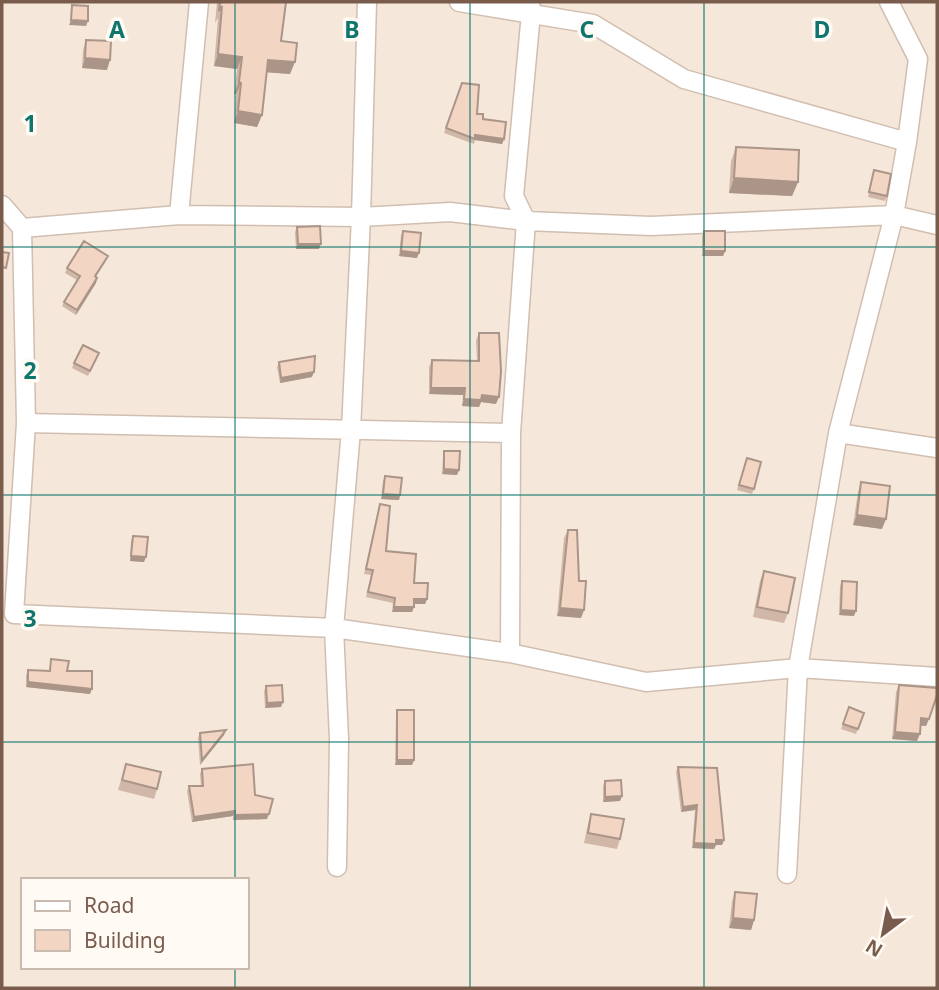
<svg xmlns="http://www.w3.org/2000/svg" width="939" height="990" font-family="'Noto Sans',sans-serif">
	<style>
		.residential { fill: #f5e8da; fill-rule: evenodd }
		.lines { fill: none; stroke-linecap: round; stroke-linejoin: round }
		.minor-casing { stroke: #d1beb0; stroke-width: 21 }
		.minor { stroke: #fff; stroke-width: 18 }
		.wall { fill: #d1b7a8 }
		.shaded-wall { fill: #aa9588 }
		.building { fill: #f3d5c3; stroke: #aa9588; stroke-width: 2 }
		.grid { fill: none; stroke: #0f766e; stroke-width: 2; stroke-opacity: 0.55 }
		.grid-label { font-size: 23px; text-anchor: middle; font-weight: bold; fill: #0f766e; stroke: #fffaf3; stroke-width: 7; stroke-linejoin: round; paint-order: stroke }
	</style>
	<rect width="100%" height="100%" fill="#fdf6ec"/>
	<path class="residential" d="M2,2H937V988H2ZM23,880H247V967H23Z"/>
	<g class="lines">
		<g class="minor-casing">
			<path id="minor" d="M459,2L593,24L684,79L907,142
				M2,205L22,228L26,423
				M179,215L199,2
				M22,228L179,215L361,217L450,212L526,221L651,226L894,215L937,225
				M511,433L26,423L14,614L334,628L510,653L646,682L798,668L937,677
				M838,433L937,448
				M510,653L511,433L526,221L514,196L531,13L530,2
				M337,867L339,739L334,628L351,430L361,217L367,2
				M787,874L798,668L838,433L894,215L907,142L918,59L889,2"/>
		</g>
		<use href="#minor" class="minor"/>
	</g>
	<path class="wall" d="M217,2H286L281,41L290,74L266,72L262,115L257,127L234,123L236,94H234L237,69L214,66L218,18L215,23Z
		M86,40L107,70L82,68L83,50Z
		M462,83L477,114L504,139L502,144L475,140L474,144L444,133Z
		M736,147L798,182L792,196L729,193L731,161Z
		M874,170L887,196L885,201L868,197Z
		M297,227L319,249H296L295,232Z
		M403,231L417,258L399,256L401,236Z
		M704,231L725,251L723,256H702V236Z
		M106,261L96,277L97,278L96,283L76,315L62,306L64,302L77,280L65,273L67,268Z
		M479,333L496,404L481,402L479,407L462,406L463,395L429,394V367L432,360L477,361L476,340Z
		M99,353L88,376L72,368L74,363Z
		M279,362L312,377L280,383L277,367Z
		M444,451L459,470L457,475L442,474L443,456Z
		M745,463L754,489L752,494L737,490Z
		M385,476L400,495L399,500L381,499L383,481Z
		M861,482L882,529L853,525L858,492Z
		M380,504L386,551L414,583L427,599L425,604H414L412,612H392L393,603L366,597L371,575L364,574Z
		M568,530L579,581L584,610L581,618L557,616L564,538Z
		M133,536L144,562L130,561L131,541Z
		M764,571L788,613L784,623L753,617L760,581Z
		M842,581L854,616L839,615L840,586Z
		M51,659L67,671L90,694L26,687V675L28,670L49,671Z
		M899,685L937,695L926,726H920L917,741L892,739L896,692Z
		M266,686L281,707L265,708L264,691Z
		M849,707L864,713L856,734L841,729Z
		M397,710L414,760L412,765H395L396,715Z
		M200,733L224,735L200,765L198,738Z
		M126,764L157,789L154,799L118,790Z
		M678,767L724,840L722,845H716L714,849L692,848L695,810L681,812L676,772Z
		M202,769L255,795L267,819L233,820V816L192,822L187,791L189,786H201L200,774Z
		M605,781L622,796L620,801L603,802V786Z
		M591,814L620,839L617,849L584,843L588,824Z
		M735,892L754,920L751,930L729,928L732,901Z"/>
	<path class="shaded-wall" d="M71,20L88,21L86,26L69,25Z
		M218,54L242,57L237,69L214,66Z
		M85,58L110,60L107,70L82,68Z
		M268,60L295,62L290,74L263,72Z
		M239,82L241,83L236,94H234Z
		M238,111L262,115L257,127L234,123Z
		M475,135L504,139L502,144L475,140Z
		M734,178L798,182L792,196L729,193Z
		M298,244H321L319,249H296Z
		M401,251L419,253L417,258L399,256Z
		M704,251H725L723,256H702Z
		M97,278L96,283L76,315L77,310Z
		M314,372L312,377L280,383L281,378Z
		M431,388H465L463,395L429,394Z
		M482,395L499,397L496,404L481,402L479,407L462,406L464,399Z
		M444,469L459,470L457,475L442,474Z
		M383,494L400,495L399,500L381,499Z
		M857,515L886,519L882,529L853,525Z
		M131,556L146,557L144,562L130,561Z
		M414,599H427L425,604H412Z
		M394,607H414L412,612H392Z
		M560,608L584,610L581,618L557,616Z
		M841,610L856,611L854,616L839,615Z
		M28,682L92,689L90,694L26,687Z
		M283,702L281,707L265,708L267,703Z
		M921,718L929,719L926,726L918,725Z
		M226,730L224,735L200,765L202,760Z
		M895,732L920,734L917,741L892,739Z
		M397,760H414L412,765H395Z
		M622,796L620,801L603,802L605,797Z
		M697,805L695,810L681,812L683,807Z
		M235,811L233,816L192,822L194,817Z
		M269,814L267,819L233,820L235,815Z
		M716,840H724L722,845H716L714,849L692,848L694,843Z
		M733,918L754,920L751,930L729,928Z"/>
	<path class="building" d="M220,2H286L281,41L297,43L295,62L268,60L262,115L238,111L241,83L239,82L242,57L218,54L222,6L219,11Z
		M72,5L88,6V21L71,20Z
		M86,40L111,41L110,60L85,58Z
		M462,83L479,85L477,114H483V119L506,122L504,139L475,135V139L446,128Z
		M736,147L799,150L798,182L734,178Z
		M874,170L891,174L887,196L869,192Z
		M320,226L321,244H298L297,227Z
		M403,231L421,233L419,253L401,251Z
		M704,231H725V251H704Z
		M84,241L108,256L95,276L97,278L77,310L64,302L80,276L67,268Z
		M2,252L9,253L6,268L2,267Z
		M479,333H499L501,371L499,397L482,395L481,400L464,399L465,388H431L432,360L479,361Z
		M83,345L99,353L90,371L74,363Z
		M315,356L314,372L281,378L279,362Z
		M444,451H460L459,470L444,469Z
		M747,458L761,462L754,489L739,485Z
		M385,476L402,478L400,495L383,494Z
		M861,482L890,486L886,519L857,515Z
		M380,504L390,506L386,551L416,554L414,583H428L427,599H414V607H394L395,598L368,592L373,570L366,569Z
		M568,530H577L579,581H586L584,610L560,608Z
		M133,536L148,537L146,557L131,556Z
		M764,571L795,578L788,613L757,607Z
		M842,581L857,582L856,611L841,610Z
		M51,659L69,661L67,671H92V689L28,682V670L50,671Z
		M282,685L283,702L267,703L266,686Z
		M899,685L937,688V695L929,719L921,718L920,734L895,732Z
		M849,707L864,713L858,729L843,724Z
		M397,710H414V760H397Z
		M226,730L202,760L200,733Z
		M126,764L161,772L157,789L122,780Z
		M253,764L255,795L273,799L269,814L235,815V811L194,817L189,786H203L202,769Z
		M678,767L717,768L724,840H716V844L694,843L697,805L683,807Z
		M621,780L622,796L605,797V781Z
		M591,814L624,819L620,839L588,833Z
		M735,892L757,894L754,920L733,918Z"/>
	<path class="grid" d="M235,2V880M470,2V988M704,2V988M2,247H937M2,495H937M2,742H937M235,967V988"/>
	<g class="grid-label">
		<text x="117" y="38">A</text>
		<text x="352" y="38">B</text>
		<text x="587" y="38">C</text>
		<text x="822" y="38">D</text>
		<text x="30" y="132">1</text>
		<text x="30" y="379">2</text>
		<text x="30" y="627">3</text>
	</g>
	<rect width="939" height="990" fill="none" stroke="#7a5c4d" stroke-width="7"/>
	<rect x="21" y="878" width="228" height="91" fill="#fffaf3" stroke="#cabbb1" stroke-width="2"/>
	<rect x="35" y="901" width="35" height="10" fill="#ffffff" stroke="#cabbb1" stroke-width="2"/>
	<text x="84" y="913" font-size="21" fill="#7a5c4d">Road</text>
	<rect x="35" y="930" width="35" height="21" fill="#f3d5c3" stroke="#cabbb1" stroke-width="2"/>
	<text x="84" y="948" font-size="21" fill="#7a5c4d">Building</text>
	<g transform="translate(883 934) rotate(212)" stroke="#fffaf3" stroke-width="5" paint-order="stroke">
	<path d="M0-5L12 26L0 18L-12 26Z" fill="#7a5c4d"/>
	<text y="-10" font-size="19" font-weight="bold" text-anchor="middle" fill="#7a5c4d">N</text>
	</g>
</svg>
